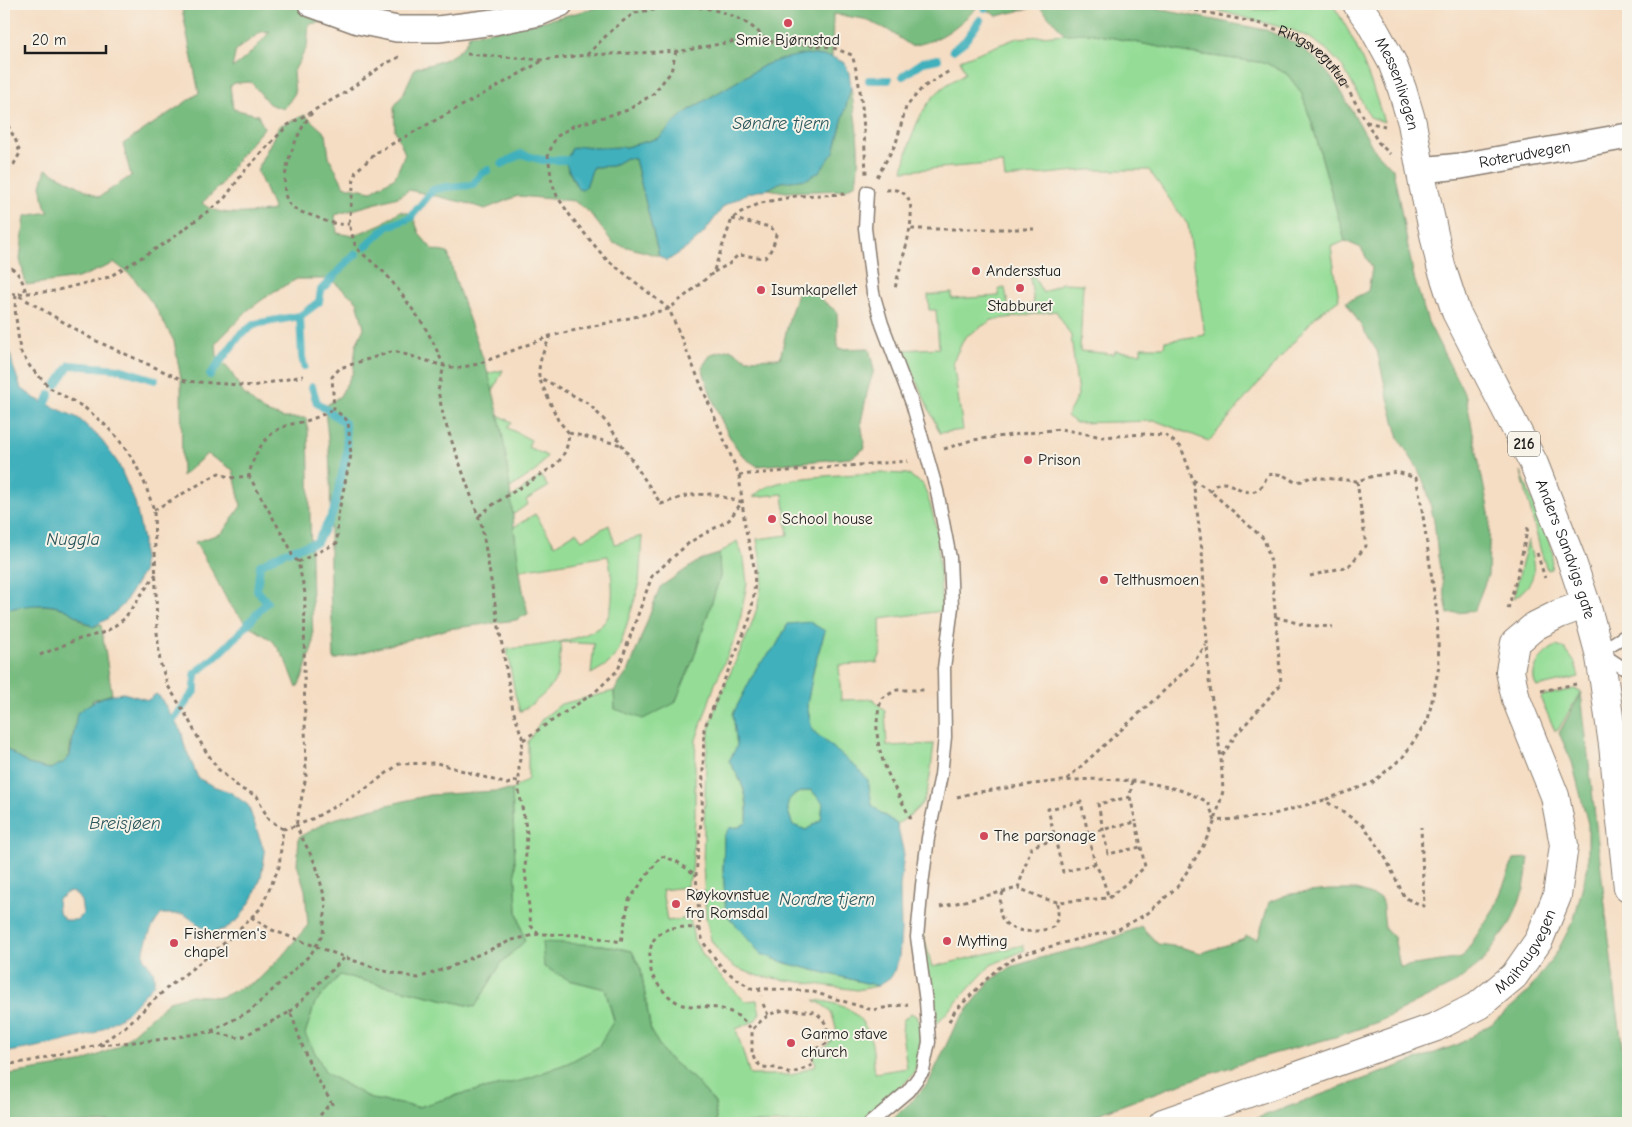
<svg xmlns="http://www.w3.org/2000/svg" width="1632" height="1127" font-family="'Comic Neue',sans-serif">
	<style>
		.green { fill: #95dd97; stroke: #587c5a }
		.forest { fill: #78bc80; stroke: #4a6c4e; fill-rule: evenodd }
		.water { fill: #41b0bc; stroke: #2e666c; fill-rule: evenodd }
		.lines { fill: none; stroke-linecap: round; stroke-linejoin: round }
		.stream { stroke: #41b0bc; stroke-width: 8 }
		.lane-casing { stroke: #887c70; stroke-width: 15 }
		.street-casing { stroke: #887c70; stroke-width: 28 }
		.secondary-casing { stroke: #887c70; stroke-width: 30 }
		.primary-casing { stroke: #887c70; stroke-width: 30 }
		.path { stroke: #887c70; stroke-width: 3; stroke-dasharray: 4 4; stroke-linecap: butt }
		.lane { stroke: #fff; stroke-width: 12 }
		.street { stroke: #fff; stroke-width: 25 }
		.secondary { stroke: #fff; stroke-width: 28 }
		.primary { stroke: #fff; stroke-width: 28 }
		.poi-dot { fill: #d1495b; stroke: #f7f3e8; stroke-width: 2 }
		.labels { text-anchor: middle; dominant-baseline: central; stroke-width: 4; stroke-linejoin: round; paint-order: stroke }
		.shield { fill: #f7f3e8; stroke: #5e5c59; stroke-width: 1 }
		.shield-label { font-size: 15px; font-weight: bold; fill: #1c1c1c }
		.poi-label { font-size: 16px; fill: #1c1c1c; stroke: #f7f3e8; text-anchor: start }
		.street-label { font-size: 16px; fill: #1c1c1c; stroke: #f7f3e8 }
		.water-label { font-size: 18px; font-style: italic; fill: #2b575c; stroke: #f7f3e8 }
	</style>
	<rect width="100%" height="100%" fill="#f7f3e8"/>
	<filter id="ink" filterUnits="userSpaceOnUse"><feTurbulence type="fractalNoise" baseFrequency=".02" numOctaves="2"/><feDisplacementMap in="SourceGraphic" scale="10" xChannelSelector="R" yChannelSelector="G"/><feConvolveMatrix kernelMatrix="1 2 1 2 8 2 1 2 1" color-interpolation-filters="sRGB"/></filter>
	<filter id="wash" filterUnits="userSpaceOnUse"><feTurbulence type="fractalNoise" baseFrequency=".0096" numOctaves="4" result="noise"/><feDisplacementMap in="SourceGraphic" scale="20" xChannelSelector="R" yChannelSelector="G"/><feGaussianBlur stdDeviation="1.12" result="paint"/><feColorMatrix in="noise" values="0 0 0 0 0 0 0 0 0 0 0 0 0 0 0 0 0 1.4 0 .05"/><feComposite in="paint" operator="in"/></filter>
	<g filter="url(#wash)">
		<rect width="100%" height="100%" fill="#f5ddc3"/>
		<path class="green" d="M1192,4H1208L1253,10L1279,8L1281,4H1332C1357,40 1371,80 1384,122L1370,117L1343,67L1326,49L1310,38L1292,30Z
			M1089,33L1189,53L1266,63L1287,74L1301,92L1312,123L1345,241L1331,247L1339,299L1316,316L1209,441L1156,421L1076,423L1067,416L1078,395L1071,336L1056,311L992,320L965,337L953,361L963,430L940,433L902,350L939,348L936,310H929L928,295L952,293V299L999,296V289L1005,288L1009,309L1034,304L1030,277L1033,275L1043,293L1062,283L1083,284L1080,351L1114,354L1115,351L1141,353V347H1164L1165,341L1205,335L1188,225L1149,170H1088L1005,178L1003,163L903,171C909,142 917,112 939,91C946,84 957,79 965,73L960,60L1017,38L1065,34Z
			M503,370L485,408L512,422L508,428L531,440L528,447L547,456L537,470L482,507L456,381Z
			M1521,472L1553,552L1551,569L1548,570L1546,567L1541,552Z
			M880,473L907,474L923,484L930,504L937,530L942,611L880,619L881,653L877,663L839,665L841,700L873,699L885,711L887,746L934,744C932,758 930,787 924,800C918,810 907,818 897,824L881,813L872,805L868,780L812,730L807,705L814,667L825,631L788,624L776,646L757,667L733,714L737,746L729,761C743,784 748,795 747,822L739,827L729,828L724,836L723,869L726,914L785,963L878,986L857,990L758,976L736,968L723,958L711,940L706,918L703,865L706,758L709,729L717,703L750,629L758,605L763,574L757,539L788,535L783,494L753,497C757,494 760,490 765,488C790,475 850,475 880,473Z
			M541,476L548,487L526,500L528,504L508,518L514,527L535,514L555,545L576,532L582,540L609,525L615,544L642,536L639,586L618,652L608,664L591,674L594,644L561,642C560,652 560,663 558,673C553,690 534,703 520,712L515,694L507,649C530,647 593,641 606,620C616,605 612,573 608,556L496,574L486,516Z
			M1528,540C1535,570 1540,579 1513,599Z
			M737,541L744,559L747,583L738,631L715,684L696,740L695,767V818L692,874L686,887L662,890L667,921L690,918L694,940L710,966L745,1001L757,1000L760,1013L755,1021L736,1029L750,1075H792L816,1065L813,1053L826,1047L837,1033C832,1013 833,1010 814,1000C841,1003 860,1010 870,1037C874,1048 873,1061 875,1073L907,1068L902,1034L903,1020L911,1013L916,1016L920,1024V1051L914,1073L887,1102L859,1123H716L715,1103L695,1080L666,1056L651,1032L641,970L632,951L602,945L543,943L569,980L605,989L614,1021L598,1047L568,1063L524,1080L461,1094L418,1107L371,1099L326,1073L305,1034L315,1003L340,975L475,1007L502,962L525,941L517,912L512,790L528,779V742L542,719L561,704L614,691L615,709L675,703L693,660L720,577L719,554Z
			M1556,646L1565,649L1575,663L1579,677L1537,687C1527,671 1542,653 1556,646Z
			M1574,689L1581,691L1558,730L1555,731L1541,699L1542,696Z
			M811,790L823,803L821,820L806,830L793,825C783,801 786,795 811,790Z
			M921,926L932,967L1023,945L1025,950L991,965L936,1024L920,935Z"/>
		<path class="forest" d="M181,4H278L289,8L294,4H296L305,14L325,22L309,24L307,47L293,73L295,93L284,109L269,104L251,82L235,83L230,86L233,109L258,115L264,128L239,157L220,186L202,203C218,218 253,213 274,210L257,170L279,126L305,115L326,134L329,157L344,186L372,191L395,177L405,154L395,130L394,107L403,94L415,68C436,63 462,58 469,35L535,23L612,4H1131L1266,30L1295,43L1318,61L1338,86L1373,148L1393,169L1414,278L1428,322L1466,397L1490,518L1488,575L1474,611L1448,614L1438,557L1434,521L1427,490L1418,469L1399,439L1388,398L1377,351L1346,302L1368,291L1372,268L1361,248L1345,241L1312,123L1301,92L1287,74L1266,63L1189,53L1089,33L1065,34L1039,6L997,16L980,5C956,27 944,40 911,46L888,30L864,19L833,14L832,57L806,54L765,65L694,107L680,117L659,138L626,147L594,148L584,146L567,167L576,186L586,187L593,167L612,166L626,158L635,159L659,256L613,243L589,212L574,201L518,196L485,209L466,203L409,190L398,197L335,215L337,233L353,236L383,223L400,211L412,214L420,235L433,250L448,253C460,303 483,349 495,399C513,470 511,543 528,614L516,620L448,629L334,660C334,634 330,609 330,583C329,525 334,465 324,407L340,396L353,372L356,345L364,328L357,301L330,279H297L273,292L248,310L216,343L217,356L231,372L243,393L263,411L284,418H306L308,430L313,644L303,676L297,688L287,662L273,641L248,625L229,604L213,573L195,542L222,533L241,506L233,470L207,454L182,476L181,379L174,341L155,307L133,277L115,263L78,278L26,285L20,259L25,216L49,212L45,207L41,185L46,169L99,197L131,176L123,144L199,93ZM270,31C259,45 247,58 232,68L236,50L261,32Z
			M851,87C855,118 862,152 856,183L845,190L786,192L768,189L781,182L807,179L834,152Z
			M810,286L821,299L837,312L838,349L869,348L874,370L868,389L861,422L865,448L851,458L757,466C753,463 747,460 744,457C725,437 710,394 702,367L711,354L730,349L747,359L780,358L789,319L798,290Z
			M719,554L720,577L693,660L675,703L643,719L615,709L614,691L629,670L660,587L700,560Z
			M33,604C44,606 59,605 69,611C82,618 84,629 101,625L112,694L93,700L72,737L69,756L64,763L50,769L28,764L4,747V610Z
			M1581,693L1613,975L1628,1092V1106L1620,1123L1589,1120L1588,1123H1244L1459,1044L1493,1023L1527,993L1557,952L1574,919L1588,866V824L1572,762L1559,733Z
			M512,790L517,912L525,941L502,962L475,1007L340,975L315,1003L305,1034L326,1073L371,1099L418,1107L461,1094L524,1080L568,1063L598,1047L614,1020L605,989L569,980L544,967L542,942L602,945L632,951L641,970L651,1032L666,1056L695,1080L715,1103L716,1123H4V1075L80,1063L117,1047L169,1001L191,995L221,997L258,980L282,956L308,925L305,890L297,864L299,837L330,820L371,809L429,795Z
			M1529,858L1524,889L1511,922L1483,961L1454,984L1378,1022L1335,1037L1258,1058L1171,1087L1074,1123H887L909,1104L929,1082L955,1026L990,981L1011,967L1047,956L1080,948L1113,938L1141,926L1158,944L1180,947L1201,953L1245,939L1246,936L1258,939L1269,902L1289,894L1330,890H1357L1382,899L1385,929L1394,937L1400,967L1462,958L1495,907L1514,859Z"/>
		<path class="water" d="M806,54L832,57L845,63L849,73L851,87L834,152L819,172L807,179L781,182L768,189L748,193L724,206L703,234L687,248L667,261L659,256L635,159L626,158L612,166L593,167L586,187L582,190L578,189L566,164V160L572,148L584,146L594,148L626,147L659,138L680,117L694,107L765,65L782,59Z
			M4,326L13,366L21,388L36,399L78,418L100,438L118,463L135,502L143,540V572L123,605L107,619L93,627C84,622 78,616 70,612C50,600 24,606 4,610Z
			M810,622L825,631L814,667L807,705L812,730L857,768L868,780L872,805L881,813L897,824L904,854L900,887L901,931L899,958L892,976L878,986L785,963L761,954L726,914L723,869L724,836L729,828L739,827L747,822C749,795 743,784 729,761L737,746L733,714L757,667L776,646L788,624ZM811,790L823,803L821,820L806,830L793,825C783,802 786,794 811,790Z
			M123,693L148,700L156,694L160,697L182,733L184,744L198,778L213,786L230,792L248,805L265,853L261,877L253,898L239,919L225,929L210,933L184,914H162C154,921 140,949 145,960C147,963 150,966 152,969C155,973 154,979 154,984L126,1014L94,1034L53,1044L4,1053V747L28,764L50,769L63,763L70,756L77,713C94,700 101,696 123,693ZM68,892L75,893L81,901L83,914L76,920H65L58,912L57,900Z"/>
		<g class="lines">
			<path class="stream" d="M985,8V4
				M953,50L965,41L980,20
				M903,76L923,62L938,59
				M869,80H888
				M502,164L521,154L542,160H566
				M366,246L388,226L410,218L433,190L446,187L473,185L482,173L488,170
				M300,316L302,357L304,366
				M210,375L240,335L255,324L300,316L319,302L321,290L347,262L356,254
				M56,385L70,365L119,369L155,380
				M46,403L50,394
				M174,719L195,690V673C223,654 245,627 267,602L257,590L260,565L285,552L317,542L333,513L347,452L345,423L317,403L312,387"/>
		</g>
	</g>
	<g filter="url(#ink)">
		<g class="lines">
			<g class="lane-casing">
				<path id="lane" d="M867,192L865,228L873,293L882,324L912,403L937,491L950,558L952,607L944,668L945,737L941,775L928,838L922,885L917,937L926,1002L929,1042L923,1071L908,1091L870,1123
					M1628,634L1599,652L1628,671"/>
			</g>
			<g class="street-casing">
				<g id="street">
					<path d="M311,4L358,21L397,29H438L494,22L539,13L560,4"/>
					<path id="s2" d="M1421,170L1461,166L1628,136"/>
				</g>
			</g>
			<g class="secondary-casing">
				<g id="secondary">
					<path id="s3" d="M1163,1123L1436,1027L1479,1005L1514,976L1539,940L1557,896L1564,845L1555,796L1516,699L1510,671L1515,643L1535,626L1559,614L1586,604"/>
				</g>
			</g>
			<g class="primary-casing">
				<g id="primary">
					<path id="s4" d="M1357,4L1370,22L1392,62L1402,89L1412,123L1423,184L1441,266L1456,312L1534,464L1570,556L1586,604L1599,652L1604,681L1613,745L1628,888"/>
				</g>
			</g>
			<g class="path">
				<path d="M632,4L636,13"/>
				<path id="s1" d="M1164,4L1258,23L1296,36L1323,55L1339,74L1378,142L1390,154"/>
				<path d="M676,51L671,72L653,94L628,110L573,126L556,137L548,155L552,183L557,196L571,217L605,258L669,309L739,475L745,526L755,571L754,595L750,618L704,729L702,811L696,875L700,929L703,942L723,969L750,988L810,991L872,1010L908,1004"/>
				<path d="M467,54L543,60L587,55L682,51L736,41H767L831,47L852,55C864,94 864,134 866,174"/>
				<path d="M587,55C602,40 616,24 634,14C640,11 647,11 653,10C691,1 741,9 767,41"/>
				<path d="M312,113C298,129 277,179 287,200C292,211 305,213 316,217C327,222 337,225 349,224"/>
				<path d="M4,118L16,141L20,153L14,164L4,169"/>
				<path d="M1366,122L1385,126"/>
				<path d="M877,177L896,143L906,107L922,88L951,70"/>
				<path d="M886,190C936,184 896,268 895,291"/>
				<path d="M911,229H1034"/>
				<path d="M4,264C18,270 23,279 26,294"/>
				<path d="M714,272L729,264L736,257L739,255L765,258C771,252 775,242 776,234L771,227L732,219"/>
				<path d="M4,293L16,294L92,339L185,381L253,386L303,376"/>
				<path d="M569,433L622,445"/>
				<path d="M944,449L972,440L1060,429L1103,437L1144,434L1165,435L1181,447L1193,480L1202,550L1209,681L1221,758L1223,791L1215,821L1203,846L1178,886L1148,913L1117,930L1078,939L1020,955L997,969L955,1011L948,1023"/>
				<path d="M739,475L908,461"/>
				<path d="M1193,480L1208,489L1264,539L1271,562L1281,684L1236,735L1221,758"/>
				<path d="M1210,492C1225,467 1242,503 1260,488C1264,485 1265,479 1268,475C1282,472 1284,476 1295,482L1302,481L1311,477L1357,481"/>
				<path d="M154,510L219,473L230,478L249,476C252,457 264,435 283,427C291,423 301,423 309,420C318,417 326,413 334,409"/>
				<path d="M479,516L494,504L556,465C565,454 568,447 569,433L558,420L539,378"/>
				<path d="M1537,553L1545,578"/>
				<path d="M298,562L337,543L338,515L351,455L348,421L334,409L332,377L340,368L394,351L444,366L458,368L478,364L550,336L669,309L713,273L732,219L741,212L761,203L796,196L847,194"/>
				<path d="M1310,576L1349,566L1366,546L1357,481L1374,476L1397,472L1416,478L1421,502L1437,614L1439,666L1428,720L1403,757L1372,783L1324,800"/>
				<path d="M1508,609L1517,577L1528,527"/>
				<path d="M1276,617L1304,625L1333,627"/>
				<path d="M40,655L76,640L102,633L110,629L124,619L156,574"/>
				<path d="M1541,691L1576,684"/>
				<path d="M523,740L594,693L618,670L652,576L690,542L729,520L742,502L712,494L689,495L661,504L608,424L589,404L539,377C538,362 544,350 550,337"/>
				<path d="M1067,779L1166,689L1193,663L1206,645"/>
				<path d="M1132,781L1130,797L1136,822"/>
				<path d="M957,797L972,793C1042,783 1105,770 1176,789C1187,792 1197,797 1208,802L1215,821L1267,816L1324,800L1364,826L1386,859L1405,898L1424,906L1421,827"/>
				<path d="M1130,797L1098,804L1108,854L1141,847"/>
				<path d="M911,819C891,780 866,743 882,698L897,690H925"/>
				<path d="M283,829L268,819L257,796L241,789L218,769L203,747L185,713L168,686L160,662L157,632L154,510L145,484L134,461L117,437L103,423L85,408L50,388L31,368L20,351L15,309L16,294L54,291L109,277L167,242L224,199L246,169L288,125L346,92L383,65L401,56"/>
				<path d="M1095,864L1063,872L1048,809L1081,802L1095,864L1101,874L1109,898"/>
				<path d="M1003,892C1002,896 1000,900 1000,904C996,934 1034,935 1053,927L1058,918V902"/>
				<path d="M940,907L1018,888L1031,848L1039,844L1136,822L1145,867L1109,898L1058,902L1045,899L1018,888"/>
				<path d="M251,917L272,930L355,961L384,971L418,978L450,967L512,940L539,934L583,935L621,942L629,900L661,856L676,861L696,875"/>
				<path d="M700,929C673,924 647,928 650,962C650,969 652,977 657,983C663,992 674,1002 683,1005C688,1006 694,1006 699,1006C723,1008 737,1010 752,1030C774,1005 786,1010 815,1012C828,1023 829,1029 826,1044L811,1051L813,1065L790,1074L776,1068L762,1067L755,1061L752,1053V1030"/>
				<path d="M539,934L531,926L525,870L527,833L519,791V765L523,740L513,710L482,527L444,419L438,391L444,366L433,342L423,324L400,292L386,274L356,248L349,224L354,178L356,171L379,151L491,90L542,61"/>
				<path d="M759,988L761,996"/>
				<path d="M763,1004L768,1015"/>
				<path d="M290,1012L345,957"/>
				<path d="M211,1032L240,1038L290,1012C298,1030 302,1049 311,1066C317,1079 325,1091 332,1104L327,1107L317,1119H269L263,1123"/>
				<path d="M100,1045L157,1040L209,1032L249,1012L311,954L323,934L326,903L316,865L296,826L314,818L364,790L399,764L437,763L507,784L519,780"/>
				<path d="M4,1065L30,1061L98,1045L125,1027L166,989L221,946L261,908L279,867L283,829L296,826L306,776L304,668L305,593L298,562L292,555L289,546L249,476"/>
			</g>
			<use href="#lane" class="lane"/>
			<use href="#street" class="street"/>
			<use href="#secondary" class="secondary"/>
			<use href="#primary" class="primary"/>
		</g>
	</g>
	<g class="poi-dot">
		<circle cx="788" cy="23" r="5"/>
		<circle cx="976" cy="271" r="5"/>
		<circle cx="1020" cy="288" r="5"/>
		<circle cx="761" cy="290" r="5"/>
		<circle cx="1028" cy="460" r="5"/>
		<circle cx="772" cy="519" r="5"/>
		<circle cx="1104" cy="580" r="5"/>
		<circle cx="984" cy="836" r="5"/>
		<circle cx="676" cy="904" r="5"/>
		<circle cx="947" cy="941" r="5"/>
		<circle cx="174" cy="943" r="5"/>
		<circle cx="791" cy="1043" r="5"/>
	</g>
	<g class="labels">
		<rect class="shield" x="1508" y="431.5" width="32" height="25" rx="4"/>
		<g class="shield-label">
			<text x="1524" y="444">216</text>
		</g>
		<g class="poi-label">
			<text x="788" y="40" text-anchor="middle">Smie Bjørnstad</text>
			<text x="986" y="271">Andersstua</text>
			<text x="771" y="290">Isumkapellet</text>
			<text x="1020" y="306" text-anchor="middle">Stabburet</text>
			<text x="1038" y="460">Prison</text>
			<text x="782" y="519">School house</text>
			<text x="1114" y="580">Telthusmoen</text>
			<text x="994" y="836">The parsonage</text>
			<text x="686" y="895">Røykovnstue<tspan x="686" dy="18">fra Romsdal</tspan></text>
			<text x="184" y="934">Fishermen's<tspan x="184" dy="18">chapel</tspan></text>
			<text x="957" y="941">Mytting</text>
			<text x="801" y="1034">Garmo stave<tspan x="801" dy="18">church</tspan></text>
		</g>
		<g class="street-label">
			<text stroke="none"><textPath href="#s1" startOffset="162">Ringsvegutua</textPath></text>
			<text stroke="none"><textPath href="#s4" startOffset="90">Messenlivegen</textPath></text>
			<text stroke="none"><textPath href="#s2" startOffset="105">Roterudvegen</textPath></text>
			<text stroke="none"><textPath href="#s4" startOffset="588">Anders Sandvigs gate</textPath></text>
			<text stroke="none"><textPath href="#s3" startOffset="410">Maihaugvegen</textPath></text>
		</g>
		<g class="water-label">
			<text x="781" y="123">Søndre tjern</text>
			<text x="73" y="539">Nuggla</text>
			<text x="125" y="823">Breisjøen</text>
			<text x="827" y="899">Nordre tjern</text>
		</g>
	</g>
	<rect width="1632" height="1127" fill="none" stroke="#f7f3e8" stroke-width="20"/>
	<path d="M25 45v8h81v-8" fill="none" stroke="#1c1c1c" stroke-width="2.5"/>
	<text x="32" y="45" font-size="15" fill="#1c1c1c" stroke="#f7f3e8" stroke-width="4" paint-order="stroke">20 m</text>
</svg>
